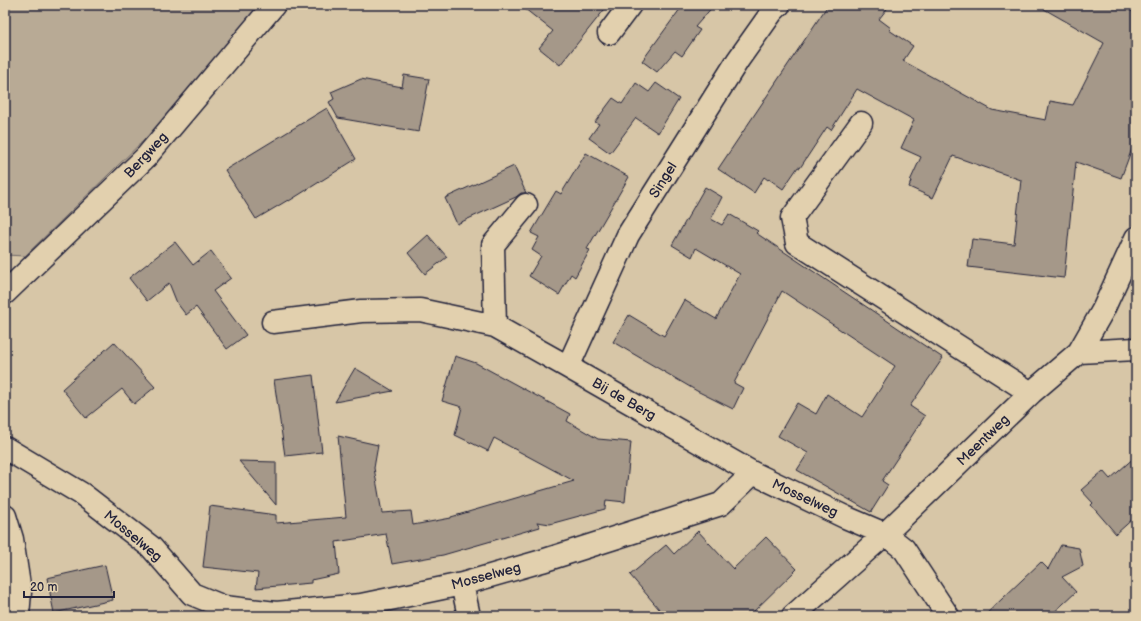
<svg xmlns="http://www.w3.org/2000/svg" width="1141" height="621" font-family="'Balsamiq Sans',sans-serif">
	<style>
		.green { fill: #b8aa95; stroke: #6d6668 }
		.building { fill: #a59889; stroke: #22223b }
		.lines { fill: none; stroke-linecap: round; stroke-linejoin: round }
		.minor-casing { stroke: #22223b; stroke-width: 25 }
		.minor { stroke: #e2d0ae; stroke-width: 22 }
		.labels { text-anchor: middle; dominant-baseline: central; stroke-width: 3; stroke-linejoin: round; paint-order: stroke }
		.street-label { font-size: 14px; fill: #22223b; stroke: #e2d0ae }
	</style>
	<rect width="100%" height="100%" fill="#d7c6a7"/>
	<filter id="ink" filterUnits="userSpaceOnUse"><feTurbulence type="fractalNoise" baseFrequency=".025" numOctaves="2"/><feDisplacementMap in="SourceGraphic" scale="8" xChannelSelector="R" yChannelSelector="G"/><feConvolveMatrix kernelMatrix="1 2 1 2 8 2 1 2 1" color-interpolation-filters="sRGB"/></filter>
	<g filter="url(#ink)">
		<path class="green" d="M5,5H266L204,76L151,133L25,256L5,255Z"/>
		<path class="building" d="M520,5H608L560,65L539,48L553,31Z
			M683,5H714L695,27L700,30L682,56L675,51L657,72L642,61Z
			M828,5H890L879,19L891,28L889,30L913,46L903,61L992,110L1046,120L1050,101L1073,105L1104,43L1037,5H1121L1136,14V138L1121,178L1076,162L1064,278L968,267L972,239L1014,244L1021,180L953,156L933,198L909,187L911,181H910L921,157L901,148L914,120L857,89L831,130L827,127L800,168L798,167L783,189L769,179L768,180L764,177L754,193L718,169Z
			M404,75L429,79L419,132L338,118L329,102L334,99L331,92L361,79L402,87Z
			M636,83L649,92L656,83L679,99L658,133L636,118L610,153L589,138L599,124L595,122L613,98L622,104Z
			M327,108L356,159L289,201L288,200L256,219L225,170Z
			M586,153L629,177L587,249L590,250L575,277L571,274L559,295L529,276L541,256L532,250L539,237L531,233L556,191L561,194Z
			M514,166L526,193H521L516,197L457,224L445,198Z
			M705,187L722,197L711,219L722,225L729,214L758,231L756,233L943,358L910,406L925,416L882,481L888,485L871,512L797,470L808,453L778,436L797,403L816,414L827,394L862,417L895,366L782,291L734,383L743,388L733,409L697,391L613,342L629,315L664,336L684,300L716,319L740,274L696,248L692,257L672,245Z
			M428,235L447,257L425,274L408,253Z
			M175,242L193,265L211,251L231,278L213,291L246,335L227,349L196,307L186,315L177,303L169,283L147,301L129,278Z
			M114,342L155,387L134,404L122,389L86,418L62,389Z
			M455,356L476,363L570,414L567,421L598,439L631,442L625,502L606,500L605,509L550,524L537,522L540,527L443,555L392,564L386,534L336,542L339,574L311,580V583L256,588L258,573L203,567L210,506L276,515V523L346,517L338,436L378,445L374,468L382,513L411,511L413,525L451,518V517L574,481L494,438L488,451L455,435L462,407L442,401Z
			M355,368L393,391L335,402Z
			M313,375L322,452L285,456L274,380Z
			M1136,456V516L1116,534L1091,505L1093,503L1081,490L1103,471L1110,479Z
			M239,461L276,462V505Z
			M698,531L733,569L766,537L797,569L749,616H665L630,575L666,545L674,554Z
			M1061,545L1079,548L1083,566L1062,577L1076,592L1050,616H984L1041,562L1048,569Z
			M105,565L113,600L54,613L47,578Z"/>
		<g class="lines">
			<g class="minor-casing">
				<path id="minor" d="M609,33L630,5
					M861,123L792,218L797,243L1031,393
					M5,293L146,157L274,5
					M273,322L361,311L420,310L495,326L568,367L753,473
					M495,326L493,245L526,205
					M1079,352L1136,349
					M568,367L628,235L738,60L772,12L779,5
					M5,448L82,494L151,547L192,594L224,607L276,613L361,605L462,584L542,561L721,504L753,473L845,517L885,534L904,549L948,616
					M5,516L12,539L20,592L18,616
					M462,584L469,616
					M793,616L885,534L1031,393L1079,352L1103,310L1136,238"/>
			</g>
			<use href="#minor" class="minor"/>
		</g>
	</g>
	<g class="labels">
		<g class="street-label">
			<text transform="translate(146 155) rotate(-47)">Bergweg</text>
			<text transform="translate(663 180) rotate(-58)">Singel</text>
			<text transform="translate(624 399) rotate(30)">Bij de Berg</text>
			<text transform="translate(983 440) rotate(-44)">Meentweg</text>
			<text transform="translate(805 498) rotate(25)">Mosselweg</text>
			<text transform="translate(133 536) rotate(40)">Mosselweg</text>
			<text transform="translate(486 576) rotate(-15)">Mosselweg</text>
		</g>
	</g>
	<rect width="1141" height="621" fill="none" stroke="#e2d0ae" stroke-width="20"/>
	<rect x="10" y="10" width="1121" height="601" fill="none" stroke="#22223b" stroke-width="1.5" filter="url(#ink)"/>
	<path d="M24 591v6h90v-6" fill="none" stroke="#22223b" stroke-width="2"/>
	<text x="30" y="591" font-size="12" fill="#22223b" stroke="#e2d0ae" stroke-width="3" paint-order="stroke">20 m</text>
</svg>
